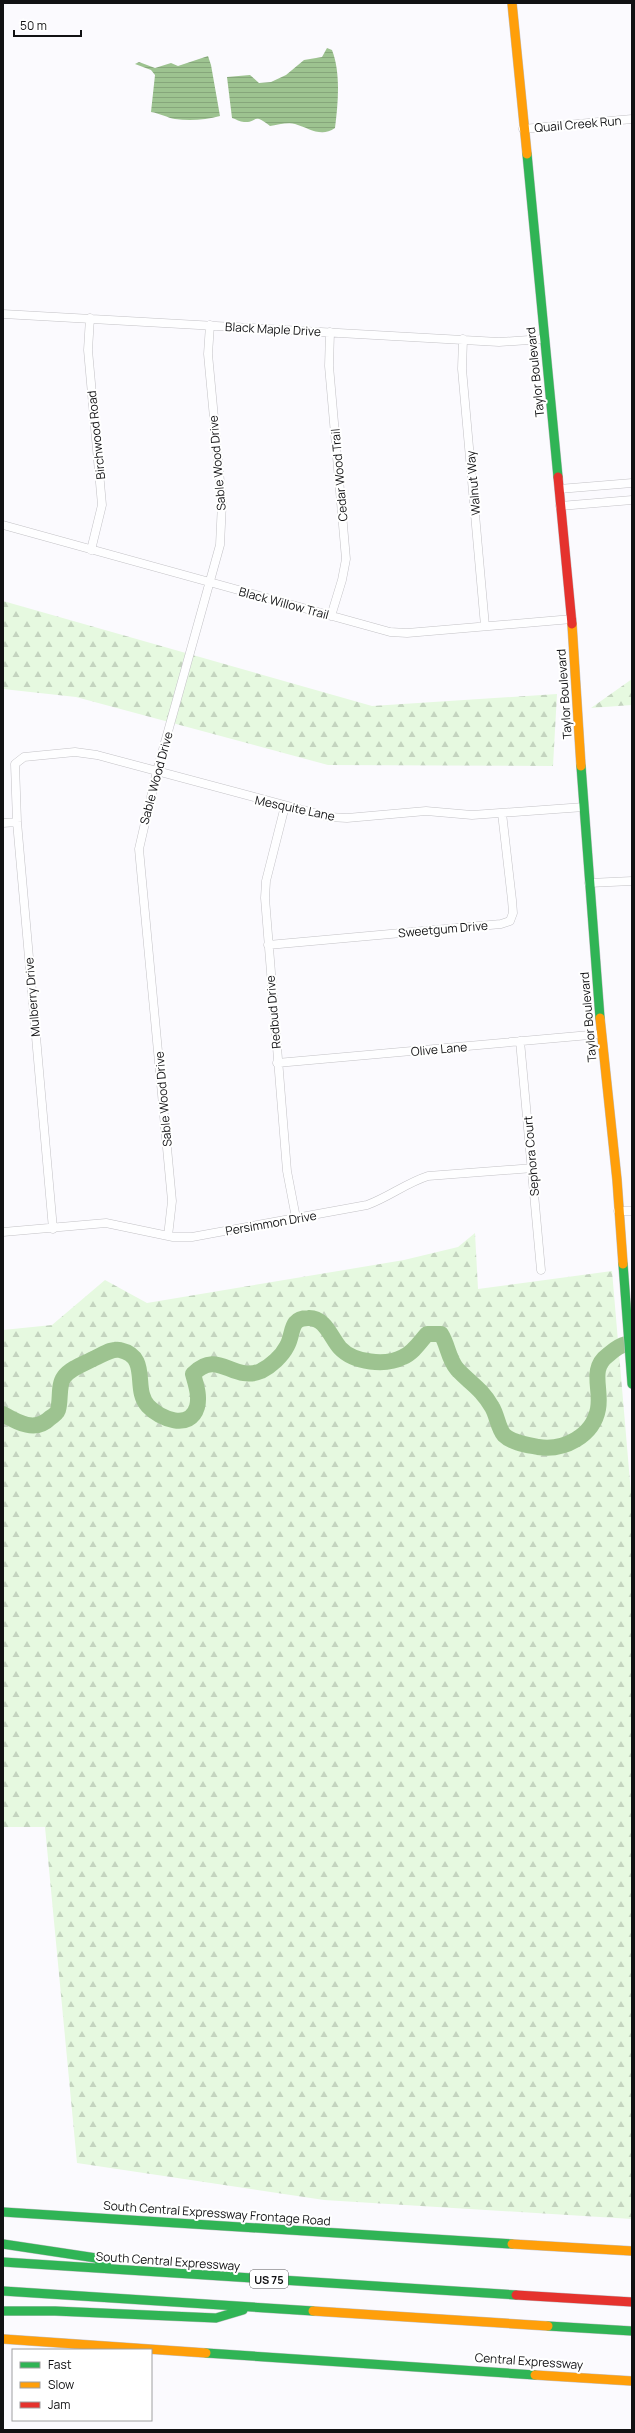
<svg xmlns="http://www.w3.org/2000/svg" width="635" height="2433" font-family="Manrope,sans-serif">
	<style>
		.forest { fill: url(#forest-firs) }
		.water { fill: url(#water-rules) }
		.lines { fill: none; stroke-linecap: round; stroke-linejoin: round }
		.river { stroke: #9dc390; stroke-width: 16 }
		.street-casing { stroke: #c3c2c6; stroke-width: 9 }
		.fast-casing { stroke: #c3c2c6; stroke-width: 10 }
		.slow-casing { stroke: #c3c2c6; stroke-width: 10 }
		.jam-casing { stroke: #c3c2c6; stroke-width: 10 }
		.street { stroke: #fefeff; stroke-width: 8 }
		.fast { stroke: #30b455; stroke-width: 9 }
		.slow { stroke: #ff9f0a; stroke-width: 9 }
		.jam { stroke: #e5322d; stroke-width: 9 }
		.labels { text-anchor: middle; dominant-baseline: central; stroke-width: 4; stroke-linejoin: round; paint-order: stroke }
		.shield { fill: #fff; stroke: #58585a; stroke-width: 1 }
		.shield-label { font-size: 11px; font-weight: bold; fill: #111113 }
		.street-label { font-size: 12px; fill: #111113; stroke: #fff }
	</style>
	<defs>
		<pattern id="forest-firs" width="22" height="20" patternUnits="userSpaceOnUse"><rect width="22" height="20" fill="#e6f9e0"/><path d="M5 1l3.5 6h-7zM16 11l3.5 6h-7z" fill="#c4d4bf"/></pattern>
		<pattern id="water-rules" width="6" height="5" patternUnits="userSpaceOnUse"><rect width="6" height="5" fill="#9dc390"/><path d="M0 2.5h6" fill="none" stroke="#86a67b"/></pattern>
	</defs>
	<rect width="100%" height="100%" fill="#fbfafe"/>
	<path class="forest" d="M3,601L372,706L557,694L553,766L328,765L76,697L3,689Z
		M632,679V705L591,708Z
		M475,1233L478,1289L612,1271L632,1505V2219L324,2200L77,2163L45,1827H3V1330L52,1325L105,1280L147,1303L404,1260L458,1247Z"/>
	<path class="water" d="M327,48L332,50C341,73 338,104 335,128C321,138 309,128 295,124C288,122 277,125 270,126C252,112 258,123 244,122C240,122 236,119 232,118L227,77L250,75L259,83L271,82L286,75L304,60L322,57Z
		M208,56L211,65L220,116C206,120 189,121 175,119C168,118 159,113 151,112L155,75L151,70L135,64L139,62L155,68L171,63L178,66Z"/>
	<g class="lines">
		<path class="river" d="M3,1414C17,1422 35,1433 50,1418C53,1416 57,1413 58,1410C61,1400 58,1385 64,1377C70,1368 86,1363 95,1358C102,1355 112,1348 120,1350C151,1357 132,1389 148,1406C160,1419 190,1431 197,1407C200,1396 196,1385 193,1374C218,1348 233,1383 261,1371C271,1366 282,1356 287,1346C294,1334 289,1318 308,1318C325,1317 331,1338 340,1348C354,1363 386,1366 403,1357C413,1353 420,1342 427,1334H441C448,1345 448,1358 457,1369C471,1384 481,1388 492,1407C497,1415 498,1428 504,1435C512,1443 528,1445 538,1447C564,1451 593,1436 598,1409C602,1389 589,1369 608,1355C614,1350 618,1346 626,1344"/>
		<g class="street-casing">
			<path id="street" d="M523,129L632,119
				M3,314L499,342L543,339
				M90,318L88,350L102,505L91,550
				M330,332L329,366L346,559L342,580L331,616
				M463,339L462,369L485,626
				M559,489L632,483
				M560,506L632,500
				M3,525L390,632L407,633L572,619
				M285,806L266,881L265,898L287,1171L296,1218
				M3,823L17,822
				M589,883L632,881
				M268,945L501,924L510,921L513,913L512,900L502,813
				M520,1041L541,1270
				M277,1063L601,1034
				M618,1211H632
				M53,1229L17,822L15,764L24,757L75,752L97,755L329,817L347,818L426,811L472,815L584,807
				M3,1232L106,1223L173,1237H192L367,1205C389,1197 406,1183 428,1176L533,1168
				M168,1236L172,1201L139,849L157,771L220,545L222,503L208,354L210,325"/>
		</g>
		<g class="fast-casing">
			<path id="fast" d="M527,154L558,477
				M581,766L600,1018
				M623,1264L632,1384
				M3,2212L512,2244
				M3,2244L96,2258L107,2266
				M3,2262L516,2295
				M3,2291L313,2311
				M3,2311H55L216,2318L243,2310
				M548,2326L632,2331
				M206,2353L535,2375"/>
		</g>
		<g class="slow-casing">
			<path id="slow" d="M512,3L527,154
				M572,624L581,766
				M600,1018L617,1180L623,1264
				M512,2244L632,2251
				M313,2311L548,2326
				M3,2339L206,2353
				M535,2375L632,2381"/>
		</g>
		<g class="jam-casing">
			<path id="jam" d="M558,477L572,624
				M516,2295L632,2302"/>
		</g>
		<use href="#street" class="street"/>
		<use href="#fast" class="fast"/>
		<use href="#slow" class="slow"/>
		<use href="#jam" class="jam"/>
	</g>
	<g class="labels">
		<rect class="shield" x="250" y="2270" width="38" height="18" rx="3"/>
		<g class="shield-label">
			<text x="269" y="2279">US 75</text>
		</g>
		<g class="street-label">
			<text transform="translate(578 124) rotate(-5)">Quail Creek Run</text>
			<text transform="translate(273 329) rotate(3)">Black Maple Drive</text>
			<text transform="translate(535 372) rotate(-96)">Taylor Boulevard</text>
			<text transform="translate(96 435) rotate(-96)">Birchwood Road</text>
			<text transform="translate(217 463) rotate(-95)">Sable Wood Drive</text>
			<text transform="translate(339 475) rotate(-95)">Cedar Wood Trail</text>
			<text transform="translate(473 483) rotate(-95)">Walnut Way</text>
			<text transform="translate(284 603) rotate(15)">Black Willow Trail</text>
			<text transform="translate(564 694) rotate(-94)">Taylor Boulevard</text>
			<text transform="translate(156 778) rotate(-75)">Sable Wood Drive</text>
			<text transform="translate(295 808) rotate(12)">Mesquite Lane</text>
			<text transform="translate(443 929) rotate(-5)">Sweetgum Drive</text>
			<text transform="translate(32 997) rotate(-95)">Mulberry Drive</text>
			<text transform="translate(273 1012) rotate(-95)">Redbud Drive</text>
			<text transform="translate(588 1017) rotate(-95)">Taylor Boulevard</text>
			<text transform="translate(439 1049) rotate(-5)">Olive Lane</text>
			<text transform="translate(163 1099) rotate(-95)">Sable Wood Drive</text>
			<text transform="translate(531 1156) rotate(-95)">Sephora Court</text>
			<text transform="translate(271 1223) rotate(-10)">Persimmon Drive</text>
			<text transform="translate(217 2213) rotate(4)">South Central Expressway Frontage Road</text>
			<text transform="translate(168 2261) rotate(4)">South Central Expressway</text>
			<text transform="translate(529 2361) rotate(4)">Central Expressway</text>
		</g>
	</g>
	<rect width="635" height="2433" fill="none" stroke="#111113" stroke-width="8"/>
	<rect x="12" y="2349" width="140" height="72" fill="#ffffff" stroke="#a0a0a1"/>
	<rect x="20" y="2362" width="20" height="6" fill="#30b455" stroke="#a0a0a1"/>
	<text x="48" y="2369" font-size="12" fill="#111113">Fast</text>
	<rect x="20" y="2382" width="20" height="6" fill="#ff9f0a" stroke="#a0a0a1"/>
	<text x="48" y="2389" font-size="12" fill="#111113">Slow</text>
	<rect x="20" y="2402" width="20" height="6" fill="#e5322d" stroke="#a0a0a1"/>
	<text x="48" y="2409" font-size="12" fill="#111113">Jam</text>
	<path d="M14 30v6h67v-6" fill="none" stroke="#111113" stroke-width="2"/>
	<text x="20" y="30" font-size="12" fill="#111113" stroke="#ffffff" stroke-width="3" paint-order="stroke">50 m</text>
</svg>
